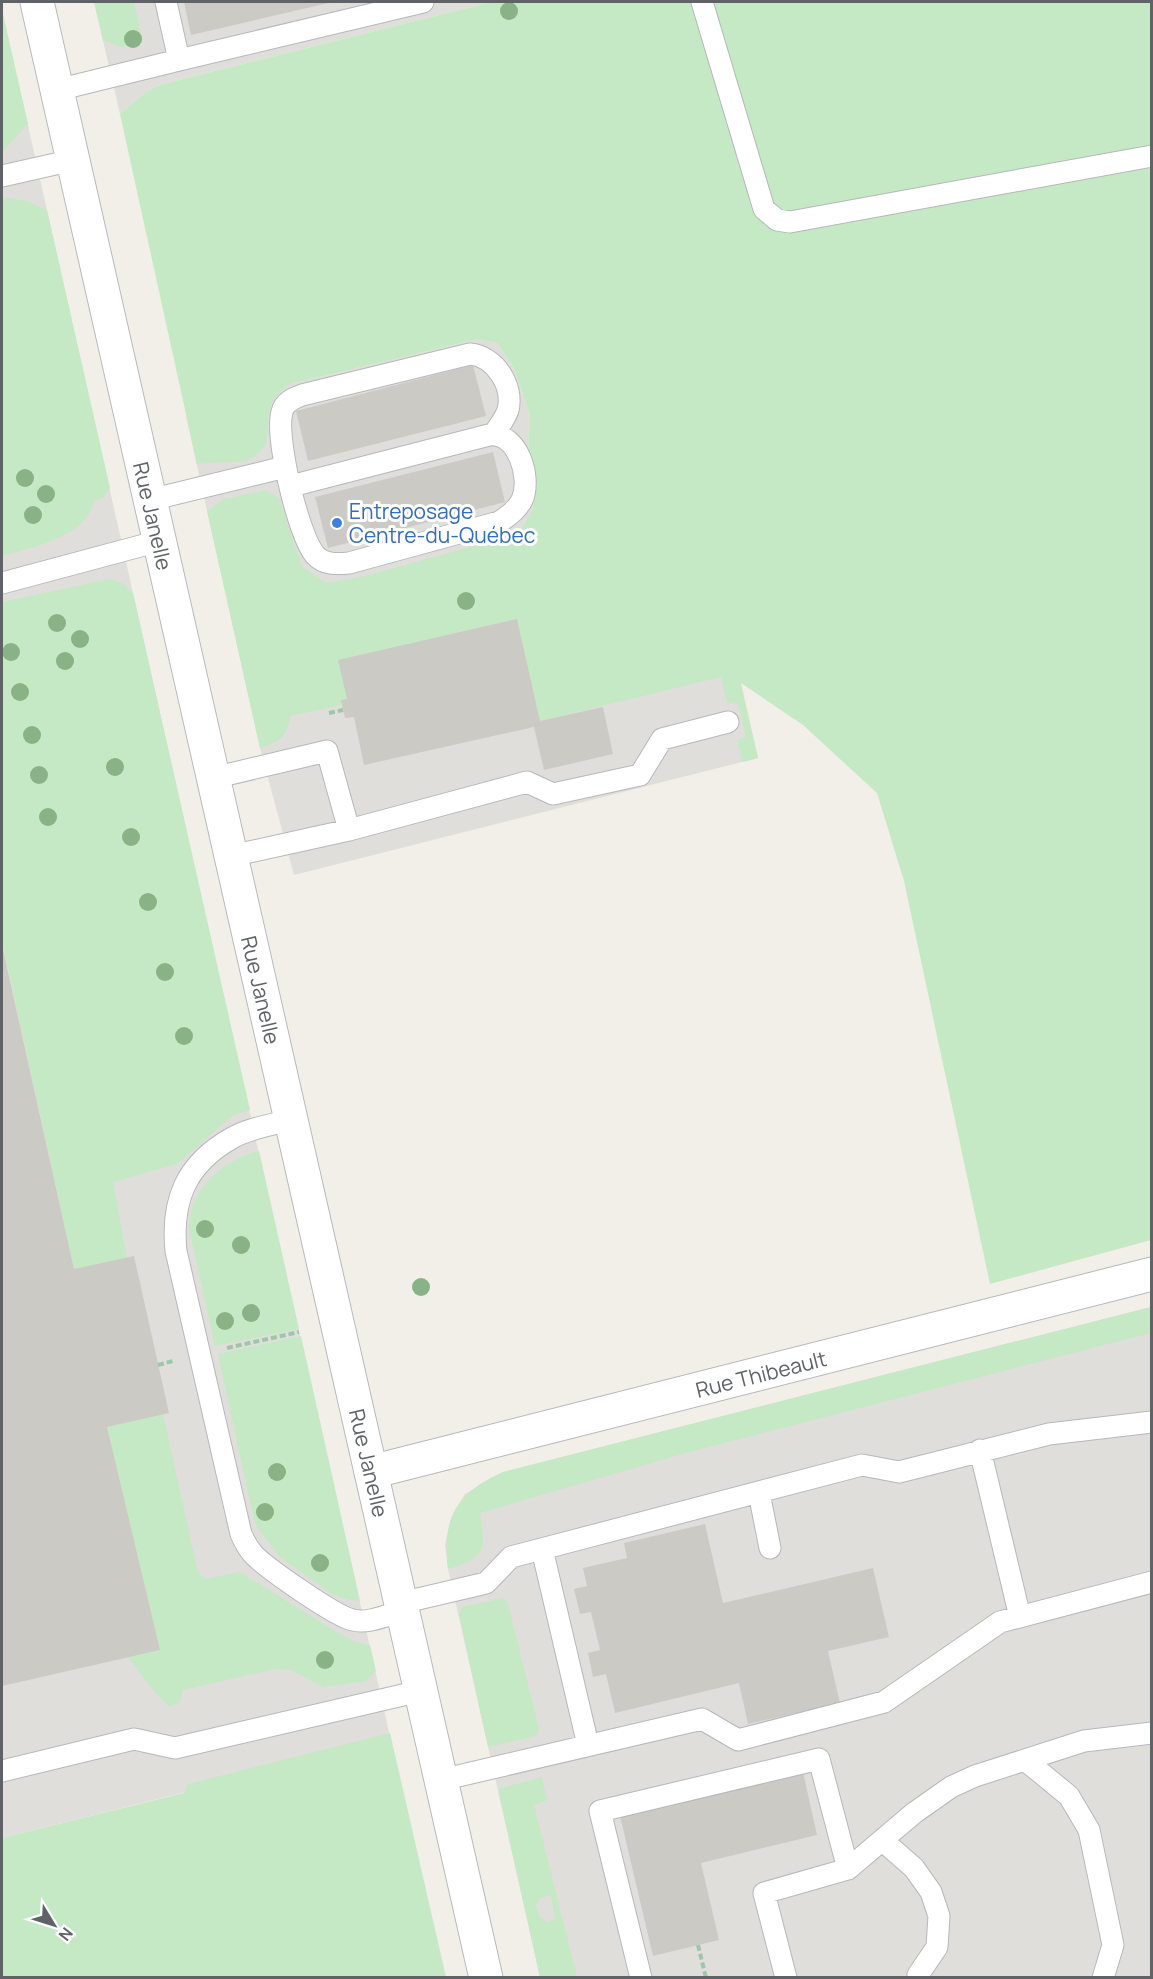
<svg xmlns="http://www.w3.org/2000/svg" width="1153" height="1979" font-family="Manrope,sans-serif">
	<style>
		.industrial { fill: #e0deda }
		.green { fill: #c5e8c5; fill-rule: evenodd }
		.building { fill: #cccac5 }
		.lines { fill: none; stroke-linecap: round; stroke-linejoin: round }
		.lane-casing { stroke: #b5b8bc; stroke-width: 23 }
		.street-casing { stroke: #b5b8bc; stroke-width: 35 }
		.secondary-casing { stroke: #b6babf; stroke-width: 35 }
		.path { stroke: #9cc7a9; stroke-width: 4; stroke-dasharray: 6 3; stroke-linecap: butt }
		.lane { stroke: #fff; stroke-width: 21 }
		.street { stroke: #fff; stroke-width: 33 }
		.secondary { stroke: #fff; stroke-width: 33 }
		.tree { fill: #89b387 }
		.shop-dot { fill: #3f7fe0; stroke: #fff; stroke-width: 2 }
		.labels { text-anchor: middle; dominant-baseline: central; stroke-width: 6; stroke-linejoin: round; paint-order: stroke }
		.shop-label { font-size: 21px; fill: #366cbe; stroke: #fff; text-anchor: start }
		.street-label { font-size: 21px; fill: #5f6368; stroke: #fff }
	</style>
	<rect width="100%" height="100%" fill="#f1efe8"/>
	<path class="industrial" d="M94,2H491L163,84L147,91L120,114Z
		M2,10L391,1741L2,1838Z
		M478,339L497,343L514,368L530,415L528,453L537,485L532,511L519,534L732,653L758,758L294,875L260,748L186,416L290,384Z
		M1151,1307V1977H540L448,1569L445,1544L451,1519L465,1494L503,1472Z"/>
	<path class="green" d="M94,2H134L143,43L121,47L103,40Z
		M491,2H1151V1240L990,1284L904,881L877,793L803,725L741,683L758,758L743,762L737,740L746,737L738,703L727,704L721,677L540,721L517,619L339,660L347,699L342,700V705L290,716C288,737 279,742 260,748L207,511L224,499L266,490L279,498L302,567L327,583L365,576L518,534L532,511L537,485L528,453L530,415L514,368L497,343L478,339L290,384C282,391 272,398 270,409C264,431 276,447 246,461L197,464L120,114L147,91L163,84Z
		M2,10L28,124L2,152Z
		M6,197L26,201L47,210L110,488L103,498L94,501C86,537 33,547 2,556V198Z
		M110,579L122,583L133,593L250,1110L233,1115L177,1164L113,1182L127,1258L74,1269L2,940V602Z
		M259,1151L299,1329L215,1346L189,1228C190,1188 222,1161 259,1151Z
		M1151,1307V1333L689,1452L480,1513C486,1550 487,1558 448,1569C442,1517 456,1493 503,1472Z
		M301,1336L360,1601L345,1599L329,1592L280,1557L255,1524L218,1354Z
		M163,1414L198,1573L206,1579L240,1572L340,1634L356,1642L370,1645L376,1671L366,1681L323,1687L292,1670L275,1669L183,1690L180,1703L169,1706L157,1695L128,1657L160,1650L107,1427Z
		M503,1598L508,1604L539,1729L536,1736L488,1747L459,1614L462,1607Z
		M390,1733L446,1977H2V1838L184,1793L188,1784Z
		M542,1777L547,1800L534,1805L577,1977H540L498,1789ZM551,1895L555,1920L547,1922L539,1916L536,1905L540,1898Z"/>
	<path class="building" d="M184,2H333L191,35Z
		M473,365L486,416L308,461L296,411Z
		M493,452L505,502L328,548L315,497Z
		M517,619L540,721L603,707L613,754L544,770L534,727L364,765L354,717L345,718L341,700L347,699L338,660Z
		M2,945L74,1269L134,1256L169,1413L107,1427L160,1650L2,1686Z
		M705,1524L723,1603L873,1568L889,1637L828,1651L840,1703L748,1724L739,1683L615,1713L606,1674L593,1677L588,1653L600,1650L591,1612L580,1614L574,1589L587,1586L583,1568L627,1558L624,1543Z
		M803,1772L817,1835L701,1863L719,1940L653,1956L620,1816Z"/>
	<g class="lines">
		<g class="lane-casing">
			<path id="lane" d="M702,2L764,209L777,220L790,222L1152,156
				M179,60L423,2
				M57,90L179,60L166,2
				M2,176L73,160
				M291,486L489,435C518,432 532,478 522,500C517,510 509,516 499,522L349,563C337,564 324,565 315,555C298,535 275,436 282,412C284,402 294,398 302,395L470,354C495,356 514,386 508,410C505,419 499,426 494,434
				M150,500L285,467
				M2,583L159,541
				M213,778L327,751L349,830L231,856
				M349,830L527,782L553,794L640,775L662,739L728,722
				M290,1120C272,1125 249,1128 232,1138C186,1164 171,1200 176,1251L241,1534C244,1541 248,1548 253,1554C265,1567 336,1617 353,1620C368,1624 387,1615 402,1611
				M980,1450L1020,1617
				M759,1493L770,1548
				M542,1549L588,1745
				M401,1603L486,1583L511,1557L862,1465L899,1472L1049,1434L1152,1422
				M1025,1760L1069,1796L1089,1830L1113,1945L1103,1978
				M2,1771L134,1739L175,1748L420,1691
				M441,1780L702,1719L738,1740L884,1702L1000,1622L1152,1582
				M882,1840L914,1868L931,1892L939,1916L937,1947L918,1975
				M848,1869L914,1813L951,1787L975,1776L1084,1741L1152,1733
				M641,1978L600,1811L819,1759L848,1869L764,1893L786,1978"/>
		</g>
		<g class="street-casing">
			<path id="street" d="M371,1472L1152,1274"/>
		</g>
		<g class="secondary-casing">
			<path id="secondary" d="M37,2L486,1978"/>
		</g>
		<path class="path" d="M329,713L343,710
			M227,1348L299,1332
			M158,1365L173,1361
			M698,1945L706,1978"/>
		<use href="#lane" class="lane"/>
		<use href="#street" class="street"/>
		<use href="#secondary" class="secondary"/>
	</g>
	<g class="tree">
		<circle cx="509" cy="11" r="9"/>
		<circle cx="133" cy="39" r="9"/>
		<circle cx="25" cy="478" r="9"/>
		<circle cx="46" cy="494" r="9"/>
		<circle cx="33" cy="515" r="9"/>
		<circle cx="466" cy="601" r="9"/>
		<circle cx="57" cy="623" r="9"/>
		<circle cx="80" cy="639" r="9"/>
		<circle cx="11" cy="652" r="9"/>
		<circle cx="65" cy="661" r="9"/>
		<circle cx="20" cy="692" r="9"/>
		<circle cx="32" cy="735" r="9"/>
		<circle cx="115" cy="767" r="9"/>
		<circle cx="39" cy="775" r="9"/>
		<circle cx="48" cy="817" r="9"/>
		<circle cx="131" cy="837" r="9"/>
		<circle cx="148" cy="902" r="9"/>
		<circle cx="165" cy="972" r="9"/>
		<circle cx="184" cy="1036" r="9"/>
		<circle cx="205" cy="1229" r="9"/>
		<circle cx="241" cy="1245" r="9"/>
		<circle cx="421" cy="1287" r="9"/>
		<circle cx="251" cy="1313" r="9"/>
		<circle cx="225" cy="1321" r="9"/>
		<circle cx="277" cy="1472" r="9"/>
		<circle cx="265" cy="1512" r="9"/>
		<circle cx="320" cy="1563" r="9"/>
		<circle cx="325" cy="1660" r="9"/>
	</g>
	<circle class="shop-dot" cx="337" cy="523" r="6"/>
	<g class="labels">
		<g class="shop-label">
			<text x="349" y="511">Entreposage<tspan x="349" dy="24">Centre-du-Québec</tspan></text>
		</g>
		<g class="street-label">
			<text transform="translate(153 516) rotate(77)">Rue Janelle</text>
			<text transform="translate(261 990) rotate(77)">Rue Janelle</text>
			<text transform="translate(761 1374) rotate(-14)">Rue Thibeault</text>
			<text transform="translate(369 1463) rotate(77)">Rue Janelle</text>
		</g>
	</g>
	<rect width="1153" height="1979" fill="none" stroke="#5f6368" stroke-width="6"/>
	<g transform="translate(54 1925) rotate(128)" stroke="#ffffff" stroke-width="4.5" paint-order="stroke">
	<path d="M0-4.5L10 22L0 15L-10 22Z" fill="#5f6368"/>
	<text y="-9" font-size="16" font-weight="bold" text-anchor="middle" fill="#5f6368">N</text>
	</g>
</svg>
